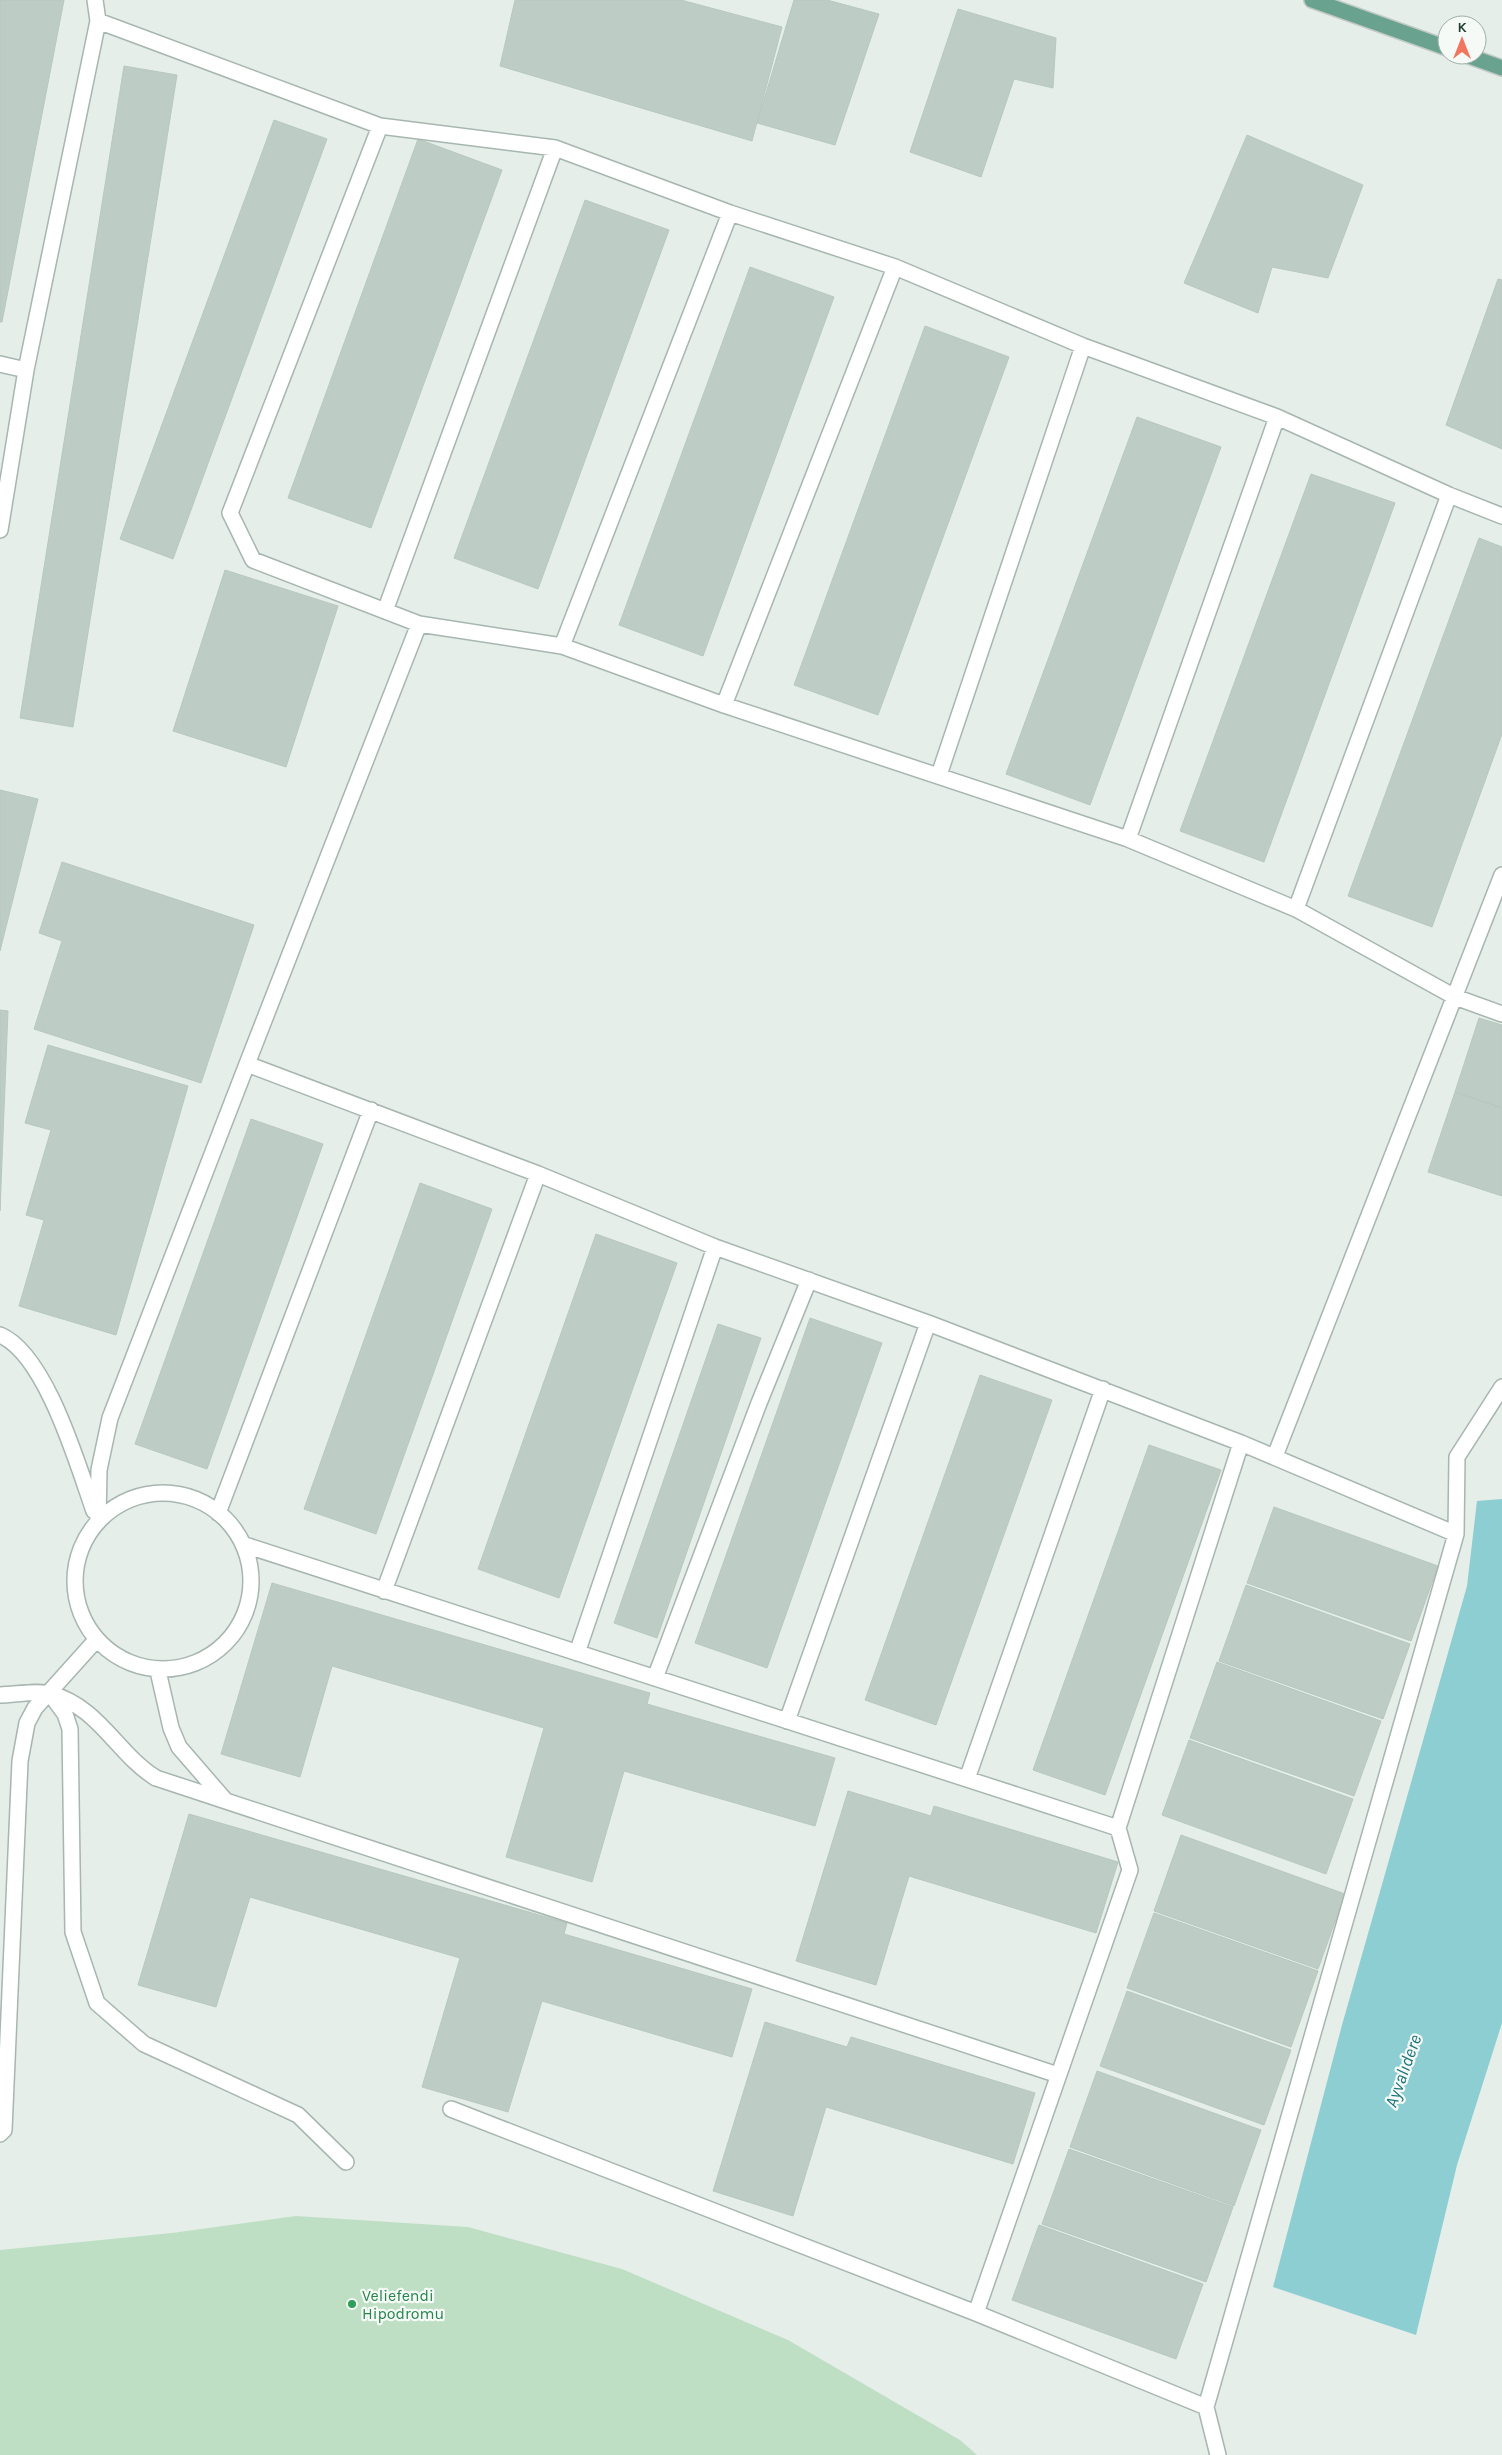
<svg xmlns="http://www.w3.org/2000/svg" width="1502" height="2455" font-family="Karla,sans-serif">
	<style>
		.green { fill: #bedfc4 }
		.water { fill: #8dced2 }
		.building { fill: #bdccc4; stroke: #b7c8bf }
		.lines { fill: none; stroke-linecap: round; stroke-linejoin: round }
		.lane-casing { stroke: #a7b6b0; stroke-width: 18 }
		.primary-casing { stroke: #c2cac7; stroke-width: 18 }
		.lane { stroke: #fff; stroke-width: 15 }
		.primary { stroke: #69a38f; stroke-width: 15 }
		.leisure-dot { fill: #2e9e5b; stroke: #f5faf7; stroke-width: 2 }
		.labels { text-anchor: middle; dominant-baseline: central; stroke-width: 4.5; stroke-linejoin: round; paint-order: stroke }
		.leisure-label { font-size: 16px; fill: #27864d; stroke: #f5faf7; text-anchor: start }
		.water-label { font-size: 18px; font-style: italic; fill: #1d757c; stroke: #f5faf7 }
	</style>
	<rect width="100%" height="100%" fill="#e5eee9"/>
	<path class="green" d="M296,2216L468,2227L622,2269L788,2340L960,2440L977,2455H0V2250L172,2233Z"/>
	<path class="water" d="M1502,1499V2023L1457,2165L1416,2335L1273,2287L1342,2025L1467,1586L1477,1501Z"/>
	<path class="building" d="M0,0H64L2,322H0Z
		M515,0H681L782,27L752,141L500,66Z
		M794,0H827L879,14L835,145L757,123Z
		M958,9L1056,38L1053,88L1014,79L981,177L910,152Z
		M124,66L177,75L73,727L20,718Z
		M274,120L327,139L173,559L120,539Z
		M1247,135L1363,185L1328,278L1272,267L1258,313L1184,283Z
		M418,139L502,170L371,528L288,498Z
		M585,200L669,230L538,589L454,558Z
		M750,267L834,297L703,656L619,625Z
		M1498,279L1502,280V449L1446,425Z
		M925,326L1009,357L878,715L794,685Z
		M1137,417L1221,447L1090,805L1006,774Z
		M1311,474L1395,503L1264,862L1180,831Z
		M1479,538L1502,547V734L1432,927L1348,896Z
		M225,570L338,606L286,767L173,731Z
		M0,790L38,799L0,951Z
		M62,862L254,925L201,1083L34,1029L62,941L39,933Z
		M0,1010L8,1011L0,1211Z
		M1479,1018L1502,1025V1108L1455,1092Z
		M48,1045L188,1086L116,1335L19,1306L44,1220L26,1215L51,1130L25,1123Z
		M1455,1092L1502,1108V1196L1428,1172Z
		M251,1119L323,1144L207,1469L135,1444Z
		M420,1183L492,1209L376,1534L304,1509Z
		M596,1234L677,1263L559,1598L478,1569Z
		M810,1318L882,1343L767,1668L695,1643Z
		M718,1324L761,1338L657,1638L614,1623Z
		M980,1375L1052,1400L936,1725L865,1700Z
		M1149,1445L1221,1470L1105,1795L1033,1770Z
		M1274,1507L1438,1566L1411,1641L1247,1583Z
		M272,1583L650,1693L647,1704L835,1758L815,1826L624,1771L592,1882L506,1857L544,1728L332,1666L300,1777L221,1754Z
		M1246,1585L1410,1644L1383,1719L1219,1661Z
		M1217,1662L1381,1721L1354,1796L1190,1738Z
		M1189,1740L1353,1799L1326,1874L1162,1815Z
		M848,1791L931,1816L934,1806L1118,1862L1096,1933L909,1876L876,1985L796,1961Z
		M189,1814L567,1923L564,1934L752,1989L732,2057L542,2001L508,2112L422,2087L460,1958L250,1897L216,2007L138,1985Z
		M1181,1835L1345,1894L1318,1969L1154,1911Z
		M1154,1913L1318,1971L1291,2047L1127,1988Z
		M1127,1991L1291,2050L1264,2125L1100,2066Z
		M765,2022L847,2047L851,2037L1035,2093L1013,2164L826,2107L793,2216L713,2191Z
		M1097,2071L1261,2130L1234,2206L1070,2147Z
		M1069,2149L1233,2207L1206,2282L1042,2224Z
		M1039,2225L1203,2284L1176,2359L1012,2300Z"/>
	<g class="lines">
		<g class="lane-casing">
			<path id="lane" d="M98,21L380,126L555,148L730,213L895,267L1083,346L1277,417L1449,495L1502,516
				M380,126L230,513L253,560L419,624L562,646L724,705L1128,839L1296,909L1455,997L1502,1014
				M0,364L26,370
				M0,530L26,370L98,21L95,0
				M385,611L555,148
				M562,646L730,213
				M724,705L895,267
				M939,775L1083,346
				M1128,839L1277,417
				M1296,909L1449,495
				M247,1064L419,624
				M0,1335C46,1354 78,1466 94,1511
				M1275,1456L1502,875
				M75 1581a88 88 0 1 1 176 0a88 88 0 1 1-176 0Z
				M218,1513L371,1110
				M98,1521L99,1470L110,1418L247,1064L538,1174L715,1247L928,1323L1241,1443L1456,1534
				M245,1545L1118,1828L1130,1870L976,2313
				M384,1591L538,1174
				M577,1653L715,1247
				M158,1671L171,1728L179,1747L224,1799
				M655,1678L759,1403L809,1280
				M0,1695C14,1695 38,1690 51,1694C99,1707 117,1754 156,1778L1058,2075
				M51,1695L65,1714L70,1729L73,1932L97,2003L144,2044L298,2115L346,2162
				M787,1721L928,1323
				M967,1779L1103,1389
				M1118,1828L1241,1443
				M451,2109L976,2313L1206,2407L1218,2455
				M0,2134L4,2130L20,1761L27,1723L35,1708L97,1639
				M1206,2407L1456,1534L1457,1457L1502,1387"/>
		</g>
		<g class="primary-casing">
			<path id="primary" d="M1312,0L1447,48
				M1466,55L1502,68"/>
		</g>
		<use href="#lane" class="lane"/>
		<use href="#primary" class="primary"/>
	</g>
	<circle class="leisure-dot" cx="352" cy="2304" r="5"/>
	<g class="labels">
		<g class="leisure-label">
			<text x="362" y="2295">Veliefendi<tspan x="362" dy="18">Hipodromu</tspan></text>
		</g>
		<g class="water-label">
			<text transform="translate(1403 2071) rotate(-70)">Ayvalıdere</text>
		</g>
	</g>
	<g transform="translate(1462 40)"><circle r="24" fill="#f5faf7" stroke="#a1b0aa"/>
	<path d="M0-4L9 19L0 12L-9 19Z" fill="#f1755f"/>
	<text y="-8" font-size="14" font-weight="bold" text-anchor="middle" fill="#244036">K</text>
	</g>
</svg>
